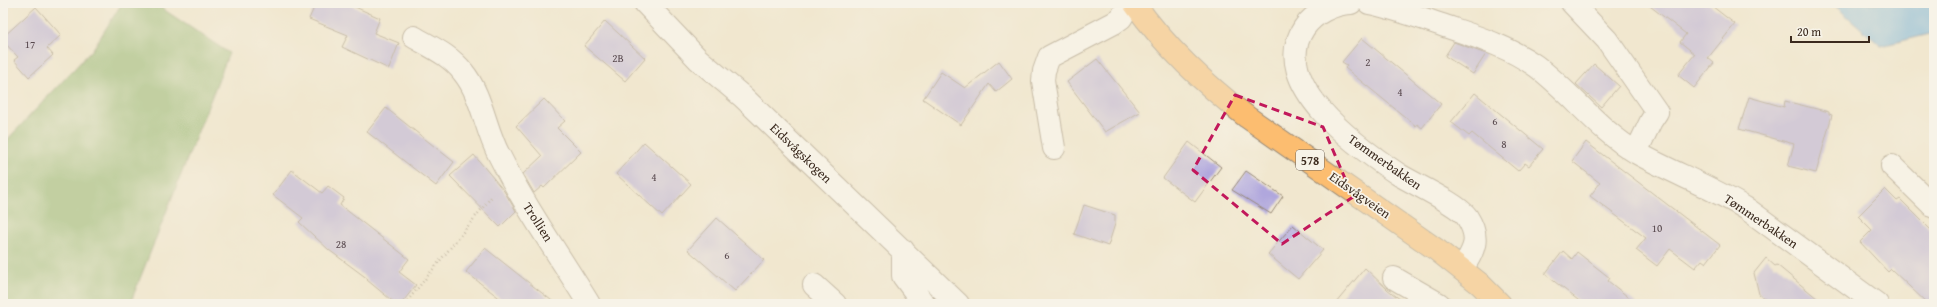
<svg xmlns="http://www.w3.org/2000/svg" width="1937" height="307" font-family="'Gentium Book Plus',serif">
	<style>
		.forest { fill: #89b269; stroke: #626e44 }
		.water { fill: #6cb0e2; stroke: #546d80 }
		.building { fill: #b0a7dd }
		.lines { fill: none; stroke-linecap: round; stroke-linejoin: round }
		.minor-casing { stroke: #968876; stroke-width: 24 }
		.major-casing { stroke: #968876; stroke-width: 24 }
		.path { stroke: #968876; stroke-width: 2.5; stroke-dasharray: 1 3; stroke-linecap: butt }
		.minor { stroke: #fff; stroke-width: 22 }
		.major { stroke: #fcbd6f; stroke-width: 22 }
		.marked { fill: none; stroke: #c2185b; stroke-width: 3; stroke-dasharray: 8 5; stroke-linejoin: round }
		.labels { text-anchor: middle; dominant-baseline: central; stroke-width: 3.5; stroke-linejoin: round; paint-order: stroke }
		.number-label { font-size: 11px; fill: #58494e }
		.shield { fill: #f7f3e8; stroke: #73665b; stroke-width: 1 }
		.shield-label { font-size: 12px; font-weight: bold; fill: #3b2a1e }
		.street-label { font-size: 13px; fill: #3b2a1e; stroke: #f7f3e8 }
	</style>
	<rect width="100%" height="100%" fill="#f7f3e8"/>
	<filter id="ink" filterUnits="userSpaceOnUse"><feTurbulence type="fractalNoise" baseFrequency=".025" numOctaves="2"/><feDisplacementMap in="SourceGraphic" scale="8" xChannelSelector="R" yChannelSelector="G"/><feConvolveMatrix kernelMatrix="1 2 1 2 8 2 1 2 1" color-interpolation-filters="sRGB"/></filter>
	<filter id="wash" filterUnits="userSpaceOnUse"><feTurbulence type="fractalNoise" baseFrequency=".012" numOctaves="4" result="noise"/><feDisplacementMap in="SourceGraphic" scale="16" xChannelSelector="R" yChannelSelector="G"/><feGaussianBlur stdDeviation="0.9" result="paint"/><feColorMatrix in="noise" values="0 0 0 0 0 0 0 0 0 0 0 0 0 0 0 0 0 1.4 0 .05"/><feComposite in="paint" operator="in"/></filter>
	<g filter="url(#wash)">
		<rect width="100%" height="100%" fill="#f1e7cf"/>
		<path class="forest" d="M122,3H154L229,53L130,304H3V144L93,49Z"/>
		<path class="water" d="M1832,3H1934V33L1881,46Z"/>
		<g id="blocks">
			<path class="building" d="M316,3H346L380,18L374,33L399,43L389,69L342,47L348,35L309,19Z
				M1646,3H1708L1735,24L1708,58L1714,63L1694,88L1678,75L1695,54L1680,42L1686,34Z
				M36,7L61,35L47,48L53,55L29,77L14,60L18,57L3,41V37Z
				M605,21L645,58L625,81L584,46Z
				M1362,38L1441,104L1422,128L1417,124L1416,126L1345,68L1347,65L1342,62Z
				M1454,42L1486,54L1473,74L1445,56Z
				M1097,59L1140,112L1105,132L1067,82Z
				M999,61L1012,79L996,92L989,84L961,125L923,99L941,72L965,88Z
				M1594,64L1619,86L1601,107L1576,84Z
				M1475,93L1543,149L1529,166L1525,163L1518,171L1472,133L1469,136L1451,122Z
				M1749,97L1784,107L1785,101L1829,112V114L1832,115L1816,173L1788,166L1794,144L1739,129Z
				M544,99L565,121L557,128L581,152L544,188L542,186L534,193L523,174L542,156L516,126Z
				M386,108L454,162L436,186L367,132Z
				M644,142L691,184L662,216L616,174Z
				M1189,142L1221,167L1195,202L1163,178Z
				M1586,142L1720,245L1706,263L1702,260L1695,268L1670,249L1657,266L1636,250L1646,238L1590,196L1600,183L1572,161Z
				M474,155L504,191L516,211L500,227L450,176Z
				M292,170L322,193L328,186L344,198L340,205L409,259L399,272L416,285L401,304H396L367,280L368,279L329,250L299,222L303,218L273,195Z
				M1246,171L1283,196L1271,214L1232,190Z
				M1885,189L1897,201L1900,199L1934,233V304H1928L1891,269L1888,272L1860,242L1872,230L1858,216Z
				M1084,205L1115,215V224L1108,246L1074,234Z
				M717,218L764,260L735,291L688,250Z
				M1293,225L1323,250L1298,279L1268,254Z
				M485,248L519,275L556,304H507L466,272Z
				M1563,251L1572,259L1577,252L1610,278L1608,281L1637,304H1583L1545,274Z
				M1766,258L1775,266L1777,265L1824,304H1771L1759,294L1754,273Z
				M1365,268L1387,289L1406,304H1335Z"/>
		</g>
	</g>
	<g filter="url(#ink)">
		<use href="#blocks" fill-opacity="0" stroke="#968876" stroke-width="1"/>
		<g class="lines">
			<g class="minor-casing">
				<path id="minor" d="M645,3L698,59L743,97L958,304
					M1351,3C1333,4 1314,13 1304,28C1267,83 1359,148 1398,174C1414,184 1458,204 1467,217C1481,239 1474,250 1462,269
					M1369,3C1394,8 1418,17 1442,25C1474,36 1508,46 1536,66C1572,93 1598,130 1637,153C1673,173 1712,187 1747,209L1877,304
					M1572,3L1607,40L1657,112L1651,121L1636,152
					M414,37C431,47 450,55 463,72C482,95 485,129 499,155C525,207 559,255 589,304
					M1054,148L1043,81L1044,71L1049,57L1114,23L1121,18L1130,3
					M1892,166L1934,207
					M903,250V276L924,304
					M1394,278L1439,304
					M814,285L835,304"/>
			</g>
			<g class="major-casing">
				<path id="major" d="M1134,3C1166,48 1204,83 1247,117L1437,250L1480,284L1500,304"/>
			</g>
			<path class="path" d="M3,4L5,3
				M405,304L493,195"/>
			<use href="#minor" class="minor"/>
			<use href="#major" class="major"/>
		</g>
	</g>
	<path d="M0 0H1937V307H0ZM1235,95L1323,127L1353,197L1282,244L1193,170Z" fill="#f1e7cf" fill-opacity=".55" fill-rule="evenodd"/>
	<path class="marked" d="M1235,95L1323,127L1353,197L1282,244L1193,170Z"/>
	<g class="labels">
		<g class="number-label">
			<text x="30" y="44">17</text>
			<text x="618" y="58">2B</text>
			<text x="1368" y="62">2</text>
			<text x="1400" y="92">4</text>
			<text x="1495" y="121">6</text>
			<text x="1504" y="144">8</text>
			<text x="654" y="177">4</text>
			<text x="1657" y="228">10</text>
			<text x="341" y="244">28</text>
			<text x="727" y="255">6</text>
		</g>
		<rect class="shield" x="1296" y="150" width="28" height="20" rx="3"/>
		<g class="shield-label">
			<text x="1310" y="160">578</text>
		</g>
		<g class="street-label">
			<text transform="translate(801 153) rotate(44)">Eidsvågskogen</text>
			<text transform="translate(1385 162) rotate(35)">Tømmerbakken</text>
			<text transform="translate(1360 195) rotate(35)">Eidsvågveien</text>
			<text transform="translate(1761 221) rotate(34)">Tømmerbakken</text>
			<text transform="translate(538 222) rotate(57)">Trollien</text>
		</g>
	</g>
	<rect width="1937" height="307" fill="none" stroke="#f7f3e8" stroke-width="16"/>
	<path d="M1791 36v6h78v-6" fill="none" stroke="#3b2a1e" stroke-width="2"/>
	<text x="1797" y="36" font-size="12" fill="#3b2a1e" stroke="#f7f3e8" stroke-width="3" paint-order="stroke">20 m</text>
</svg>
